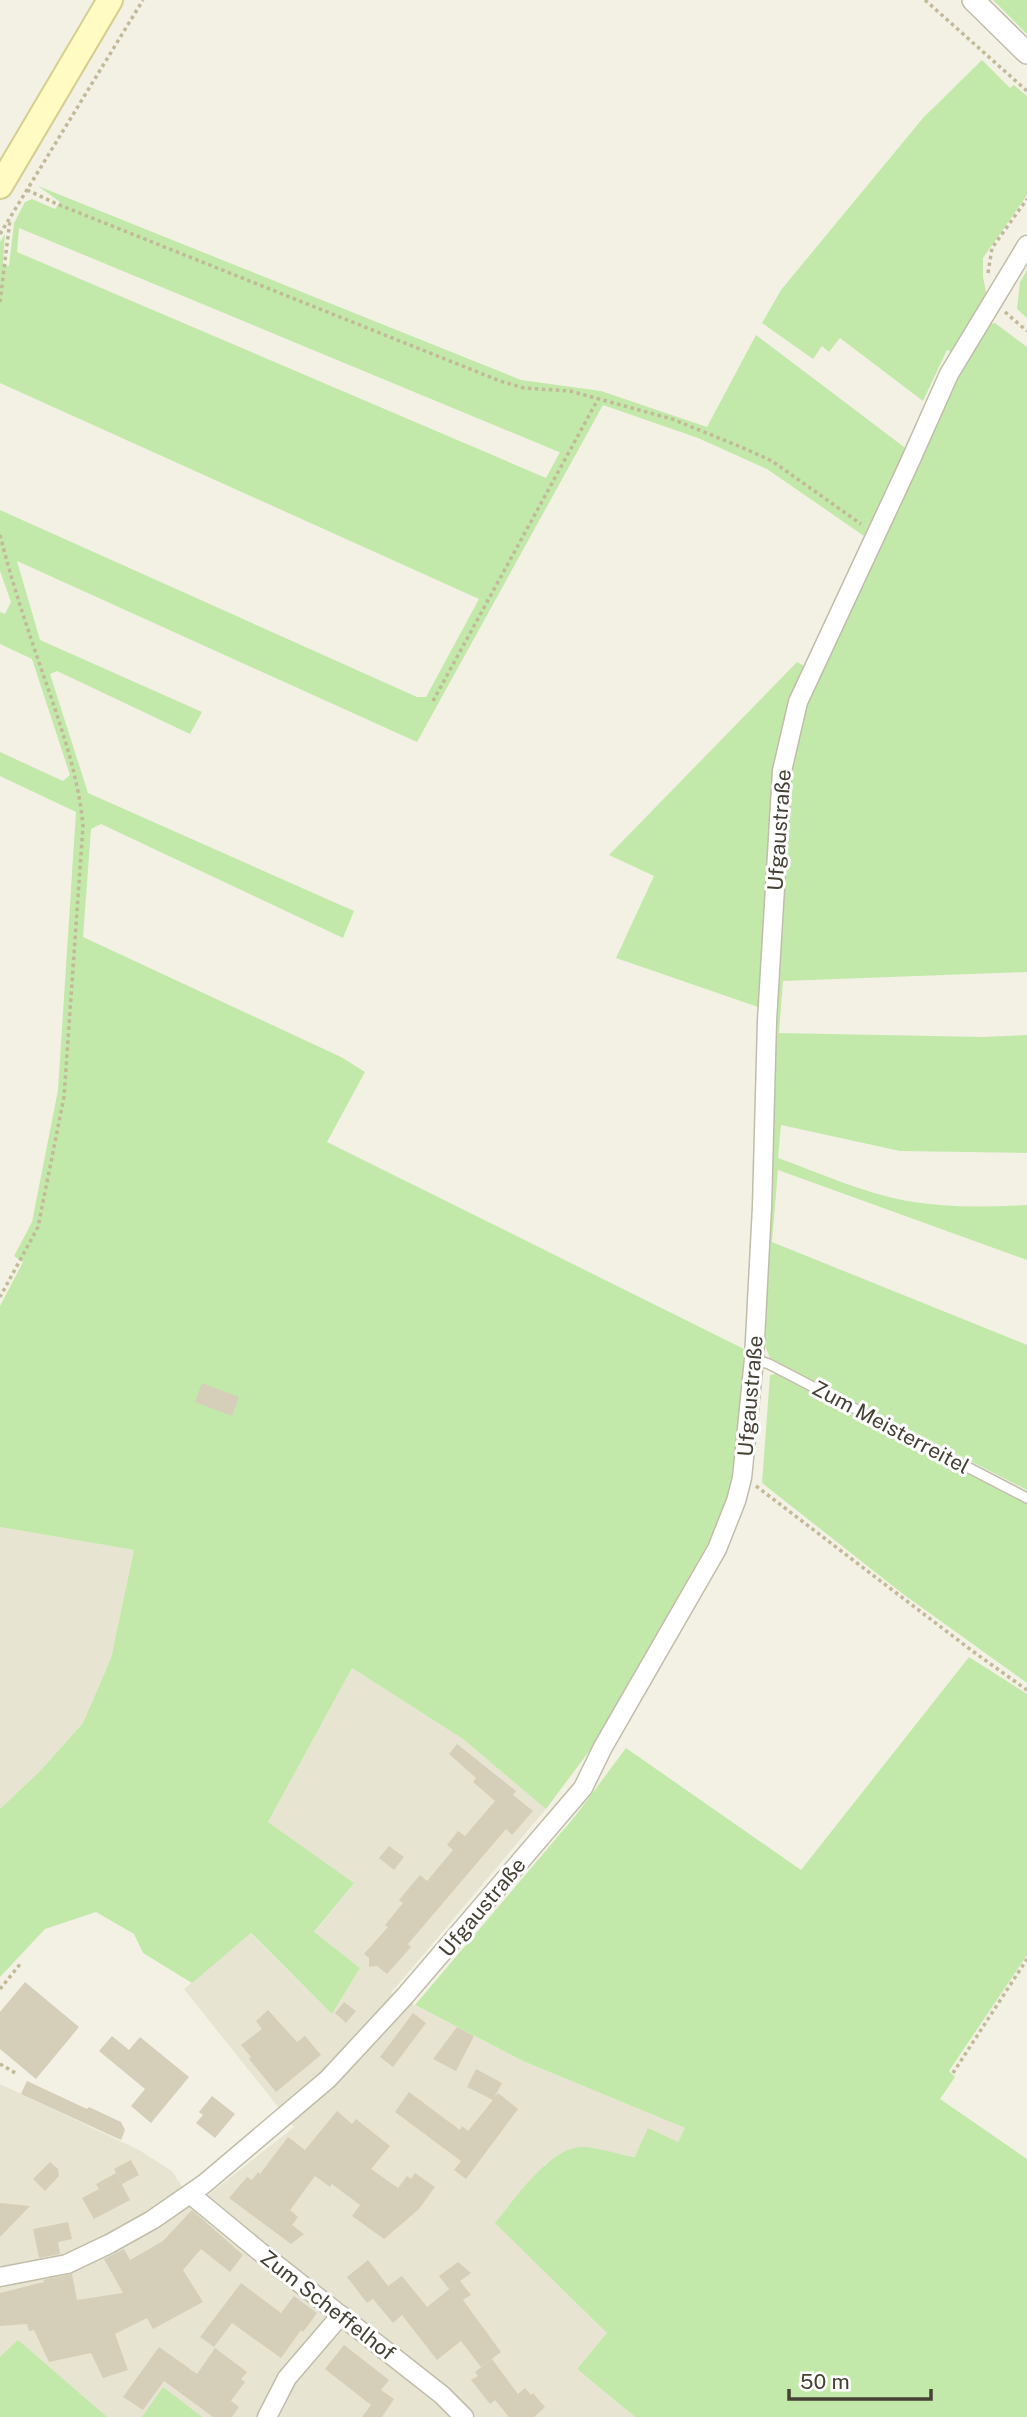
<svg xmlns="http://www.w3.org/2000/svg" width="1027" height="2417" font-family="'Public Sans',sans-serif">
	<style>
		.residential { fill: #e7e4d2 }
		.green { fill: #c2e9aa; fill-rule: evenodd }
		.building { fill: #d5cfb9 }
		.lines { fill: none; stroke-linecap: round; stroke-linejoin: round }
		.service-casing { stroke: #c1bda9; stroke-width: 12 }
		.minor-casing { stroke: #c1bda9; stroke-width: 21 }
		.tertiary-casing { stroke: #c1bda9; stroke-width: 24 }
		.secondary-casing { stroke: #d5cf91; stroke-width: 28 }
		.path { stroke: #c1b997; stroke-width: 3.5; stroke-dasharray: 3.5 3.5; stroke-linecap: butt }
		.service { stroke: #fff; stroke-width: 9 }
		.minor { stroke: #fff; stroke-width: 18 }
		.tertiary { stroke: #fff; stroke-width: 21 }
		.secondary { stroke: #fffbc2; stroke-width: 24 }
		.labels { text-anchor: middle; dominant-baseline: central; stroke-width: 6; stroke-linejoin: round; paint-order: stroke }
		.street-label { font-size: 21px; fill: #454134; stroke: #fff }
	</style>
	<rect width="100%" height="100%" fill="#f3f1e4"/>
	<path class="residential" d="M0,1527L134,1550L111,1658L83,1723L41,1770L0,1809Z
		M352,1668L463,1739L546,1809L391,1993L523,2061L685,2128L678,2142L635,2157L580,2147L544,2165L607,2334L577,2369L635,2417H0V2084L139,2150L172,2171L194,2206L294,2127L184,1989L250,1933L332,2014L360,1968L314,1933L354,1883L268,1822Z"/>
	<path class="green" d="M993,0H1027V34Z
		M982,60L1010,88L1014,85L1027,96V195L983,258V277L987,297L952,352L947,350L923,401L840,338L829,352L822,346L813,359L762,323L781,290L923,118Z
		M38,186L521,380L601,391L707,427L756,335L908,450L874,525L870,524L864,536L767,469L698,438L603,405L417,742L17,561L40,640L202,712L190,734L57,671L50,674L88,793L354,911L343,938L101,824L91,829L83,937L341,1057L365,1072L327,1142L744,1349L738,1465L726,1512L593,1746L546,1809L463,1739L352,1668L268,1822L354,1883L314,1932L360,1968L332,2014L251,1933L192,1983L143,1953L134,1934L96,1912L45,1929L0,1977V1809L41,1770L83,1723L111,1658L134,1550L0,1527V1306L23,1262L14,1256L32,1222L58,1090L76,812L0,776V752L63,781L70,775L32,659L0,644V612L5,614L11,602L0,571V510L417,697H426L479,599L0,383V242L5,234L3,264L9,266L14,223L25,202L32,199L55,209L60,202ZM19,228L559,452H560L546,478L17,252Z
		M1027,270V318L1017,309L1020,282Z
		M995,323L1027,347V972L783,981L779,1033L983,1037L1027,1035V1153L900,1151L781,1125L778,1158C820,1173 863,1193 907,1201C947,1208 987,1207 1027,1205V1260L778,1170L772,1242L1027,1345V1490L770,1358L764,1343L777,984L788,799L797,736L819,673L952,382L985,326Z
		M797,662L804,666L786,718L761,1008L616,958L654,876L609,855Z
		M776,1374L892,1436L1027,1502V1683L903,1594L762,1483L770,1375Z
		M969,1657L1027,1694V1955L949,2071L955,2077L940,2099L1027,2159V2417H635L577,2369L607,2333L495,2223C514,2200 549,2149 580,2147C593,2146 621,2155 635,2157L648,2128L678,2142L685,2128L523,2061L415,2005L576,1815L626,1748L801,1870Z
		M18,2340L107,2417H0V2357Z
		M163,2387L202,2417H142Z"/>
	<path class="building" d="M202,1383L239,1397L232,1416L195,1402Z
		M457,1744L516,1791L513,1795L533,1811L512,1835L506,1829L408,1944L411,1947L387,1974L377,1966L369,1967V1958L364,1954L388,1927L385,1925L403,1903L399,1900L420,1875L427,1881L453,1850L447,1845L458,1831L465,1836L495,1801L473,1782L476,1778L449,1754Z
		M389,1846L404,1857L394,1870L379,1858Z
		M25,1982L79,2027L36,2079L0,2049V2012Z
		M344,2002L356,2011L346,2023L335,2013Z
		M268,2010L297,2042L305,2036L321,2055L276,2092L249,2059L251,2057L241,2045L262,2029L256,2021Z
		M413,2013L426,2023L393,2067L380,2057Z
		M457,2027L474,2036L456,2071L433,2059Z
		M112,2036L129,2050L140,2037L189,2077L151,2123L131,2106L145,2089L99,2051Z
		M476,2069L502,2083L494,2098L498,2093L518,2109L466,2179L454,2170L461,2161L395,2112L409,2092L460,2130L462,2126L468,2131L493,2100L467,2087Z
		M27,2081L87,2109L89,2107L121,2122L125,2130L121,2140L21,2094Z
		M212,2096L235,2114L215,2138L196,2123L203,2115L199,2112Z
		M337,2111L352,2124L356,2119L390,2146L371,2169L398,2188L407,2176L411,2179L415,2173L435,2187L419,2209L384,2239L352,2216L360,2205L332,2184L330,2187L315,2176L290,2210L298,2217L292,2225L304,2234L291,2244L229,2198L247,2177L252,2180L258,2172L260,2174L288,2137L305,2150Z
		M131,2160L139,2175L122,2184L114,2169Z
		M50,2162L58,2169L59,2176L45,2191L33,2179Z
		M116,2173L130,2200L94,2219L82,2198L99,2189L96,2184Z
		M0,2203L30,2206L0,2237Z
		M192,2210L243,2255L230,2272L201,2249L183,2270L203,2302L153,2329L147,2318L115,2334L128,2370L103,2378L91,2353L49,2362L34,2330L29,2331L27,2324L0,2326V2293L44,2282L43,2280L72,2274L77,2300L123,2293L104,2259L124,2249L130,2260L163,2241Z
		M68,2222L72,2239L58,2242L60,2254L39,2258L33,2229Z
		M368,2260L388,2286L402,2276L427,2307L457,2283L449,2289L439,2276L458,2262L471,2273L460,2281L471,2295L463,2300L501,2352L481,2367L461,2341L437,2360L402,2315L393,2323L373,2299L367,2303L347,2277Z
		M241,2283L281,2313L294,2296L317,2313L303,2332L301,2330L281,2358L232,2323L214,2347L200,2337Z
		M344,2345L389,2380L381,2390L394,2399L382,2417H362L371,2405L325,2369Z
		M159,2347L197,2374L215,2348L247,2372L241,2379L245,2382L231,2401L239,2407L232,2417H213L164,2381L143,2410L123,2397Z
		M492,2359L518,2394L525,2388L531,2395L533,2393L545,2407L534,2417H509L495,2400L490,2404L471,2380L478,2376L475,2372Z"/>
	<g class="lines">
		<g class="service-casing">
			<path id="service" d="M754,1359L769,1364L1027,1498"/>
		</g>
		<g class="minor-casing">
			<path id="minor" d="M190,2194L259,2251L442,2395L464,2417
				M0,2277L67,2264L109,2244L152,2220L204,2184L328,2079L405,1996L583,1788L603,1747L717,1549L736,1501L742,1478L754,1359L762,1207L767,1021L782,771L798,702L908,466L949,374L1027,245
				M267,2417L287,2378L341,2315"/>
		</g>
		<g class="tertiary-casing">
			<path id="tertiary" d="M973,0L1027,53"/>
		</g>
		<g class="secondary-casing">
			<path id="secondary" d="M0,186L110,0"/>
		</g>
		<path class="path" d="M925,0L1027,91
			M27,190L57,204L500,381L524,388L570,391L672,419L741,447L772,461L861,524
			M0,234L143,0
			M988,273L992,248L1027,199
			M0,302L10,220
			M1005,312L1027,331
			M0,535C14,591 33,645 52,700C66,742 79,782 83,826L64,1097L38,1227L0,1297
			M433,701L598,399
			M756,1486L971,1650L1027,1690
			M0,1989L21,1963
			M0,2064L17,2074
			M953,2073L1027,1959"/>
		<use href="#service" class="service"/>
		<use href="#minor" class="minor"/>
		<use href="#tertiary" class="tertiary"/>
		<use href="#secondary" class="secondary"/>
	</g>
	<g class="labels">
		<g class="street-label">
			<text transform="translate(779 830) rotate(-86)">Ufgaustraße</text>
			<text transform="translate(750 1396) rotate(-85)">Ufgaustraße</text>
			<text transform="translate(891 1427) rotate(28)">Zum Meisterreitel</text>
			<text transform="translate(482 1907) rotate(-50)">Ufgaustraße</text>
			<text transform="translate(328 2305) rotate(38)">Zum Scheffelhof</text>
		</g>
	</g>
	<path d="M789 2389v10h142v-10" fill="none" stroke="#454134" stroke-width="3.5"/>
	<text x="800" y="2389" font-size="21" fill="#454134" stroke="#ffffff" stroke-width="5" paint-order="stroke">50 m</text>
</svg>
